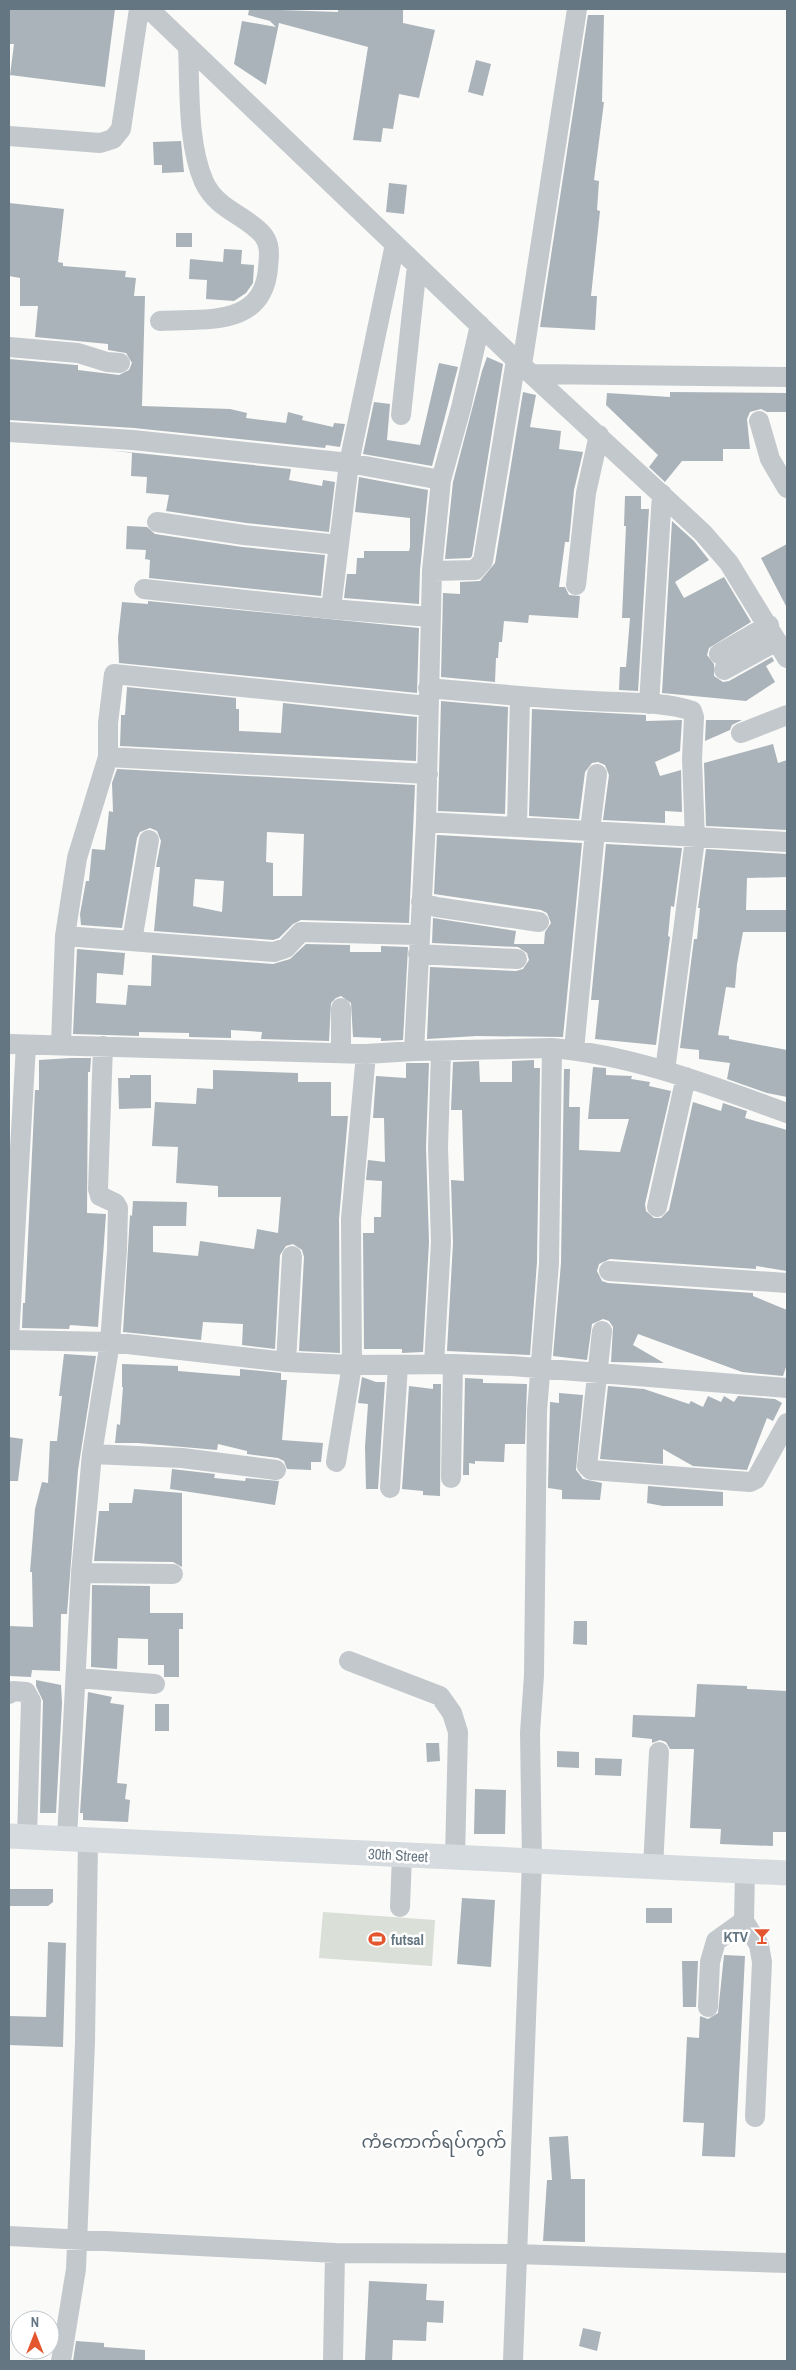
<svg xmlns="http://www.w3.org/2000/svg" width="796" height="2370" font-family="'Archivo Narrow','Noto Sans Myanmar',sans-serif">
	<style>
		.green { fill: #dadfd7 }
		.building { fill: #aab3b9; fill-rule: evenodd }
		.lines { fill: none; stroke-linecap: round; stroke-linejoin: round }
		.minor { stroke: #c3c8cc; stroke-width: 20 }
		.major { stroke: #d6dbdf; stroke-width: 25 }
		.labels { text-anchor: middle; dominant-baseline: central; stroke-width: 5; stroke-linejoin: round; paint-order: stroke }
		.street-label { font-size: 15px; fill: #657683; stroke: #fff }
		.poi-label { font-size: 15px; font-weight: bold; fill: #657683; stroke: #fff; text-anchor: end }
		.quarter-label { font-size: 18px; fill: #57646e; stroke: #fff }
	</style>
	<rect width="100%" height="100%" fill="#fafaf8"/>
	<path class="green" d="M323,1912L435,1920L432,1966L319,1958Z"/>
	<path class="building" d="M9,9H115L105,87L10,75L14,44H9Z
		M282,9V10L338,12V9H403V23L435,30L419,98L399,94L393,129L383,128L381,142L353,140L368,47L279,23L266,85L234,64L242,21L276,27L270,21L248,15L249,10Z
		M588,15H604L602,102H604L594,180L599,181L597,210L600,211L591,296H597L595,330L540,327Z
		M476,60L491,64L483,96L468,92Z
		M181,141L184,172L162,173V165H154L153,142Z
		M389,183L407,185L404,214L386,212Z
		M9,203L64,209L58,262L63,263V266L126,271L125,277L136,278L134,296H145L142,406L230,409L247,413L246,418L286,423L288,412L303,416L302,420L333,427L334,423L345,424L340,447L326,445L325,448L134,428L9,420V359L76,365H78V370L119,375L129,370L132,363L126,353L108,350V344L35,337L38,306H20V278L9,276Z
		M176,233H192V247H176Z
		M224,249L242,250L241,264L254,265L253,283L246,293L234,301L206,299L207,280L189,279L190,259L223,262Z
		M487,357L503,364L472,556L470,558L445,559L453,482L482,371Z
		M439,363L458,367L432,466L363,454L374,402L390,404L387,440L420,445Z
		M523,392L536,395L530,427L561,431L559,449L583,452L574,490L569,542H565L559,587H565L569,595L580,596L578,618L529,615L528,623L504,621L502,642H499L498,658H496L495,682L441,677L443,593L460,594V582L480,581L495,563Z
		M670,392L787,393V412H767L761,409L750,412L747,419L750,449H723V461H682L665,482L649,467L658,455L606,405L607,393L670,397Z
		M108,450L291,469L289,480L322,486L323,480L335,482L329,532L246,523L166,511L169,495L146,493L147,477L131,476L132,453Z
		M359,477L428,490L420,570L419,604L344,598L347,574H356L357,558H364V551H409L410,547V518L355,512Z
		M625,496H641V509H649L638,691L619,690L620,667H626L630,618H622L626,526H624Z
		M672,521L694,541L709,560L675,582L684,598L724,577L751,622L709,648L707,655L714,664V676L723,682L729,681L772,657L774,661L766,666L775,682L746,701L662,693Z
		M127,526L147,527L155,534L242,547L325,555L321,596L149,578L150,560L145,559L146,550L126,549Z
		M787,544V608L761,558Z
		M148,601L419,628L417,693L119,663L118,638L122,602L148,604Z
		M127,687L236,698V709H239V731L281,733L283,703L417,717L416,761L120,746L121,718V715H125Z
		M441,701L508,707L505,814L438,811Z
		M532,709L646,715V721L682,720L680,751L655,762L660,776L681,770L682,812L665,811V823L603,820L609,775L605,765L598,762L592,763L585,772L579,819L529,816Z
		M706,720H742L732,725L730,730L705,741Z
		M773,744L778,763L787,760V830L706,826L704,763Z
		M117,769L415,785L409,923L301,920L293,924L279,938L273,940L154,931L160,867H156L161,841L157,831L150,828L140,832L137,838L122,928L81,925L80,914L86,881H89L92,849L105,850L109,811L113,812L112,783ZM267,832L304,834L302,896H273V863L266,862ZM195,879L224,881L222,912L193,906Z
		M437,835L582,843L563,1037L477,1036L427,1039L430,967L516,971L523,969L529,960L527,953L518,947L432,943L433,918L516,931L514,944H544L545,932L551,923L547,913L541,910L434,894Z
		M606,844L682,848L674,907L671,906L668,936L670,937L656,1045L595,1039L599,1000H591Z
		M706,849L787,854V877L747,878L746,910H787V932H743L737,964L735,988L726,987L718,1035L729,1036V1039L787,1050V1097L767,1093L727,1079L730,1063L699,1059V1050L680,1048L694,939H697L700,908H698Z
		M306,944L350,945V952H381V946L408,947L403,1040L381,1041V1038L353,1037L351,1003L341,996L336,998L331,1003L329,1041L261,1039L262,1032L231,1030V1038L189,1037V1033L139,1032V1036L73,1034L77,949L125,953L123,975L97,973L96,1003L126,1005L128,985L151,986L152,955L273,964L290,959Z
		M71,1058H91L90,1072H88L87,1213L106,1214L98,1327L70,1325L69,1329L22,1328L23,1303H25L35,1090H39V1060Z
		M534,1060V1068H540L537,1262L530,1355L447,1351L453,1243L451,1180L464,1181L462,1110H451L453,1062L479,1061L480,1082H512V1061Z
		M406,1063H429L426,1147L429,1242L423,1352L402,1353V1349H364L363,1233H374V1217H381L382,1181L366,1180L368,1160L385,1162L384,1118H373L376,1076L406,1078Z
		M593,1067L606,1068V1075L632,1076L631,1079L650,1082L649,1086L671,1091L645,1204L646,1211L654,1218H661L669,1210L693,1102L721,1111L723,1103L747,1111L745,1118L787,1130V1271L756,1266V1269L610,1259L599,1264L597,1271L602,1281L608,1283L753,1293V1296L787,1310V1364L783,1376L742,1372L638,1334L633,1345L664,1363L611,1362L613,1327L609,1321L603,1319L592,1324L587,1360L553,1356L561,1263L564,1069H570L569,1107H580L579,1150L620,1152L629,1119H588Z
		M213,1070L298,1073V1082H331V1116H348L339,1219L340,1353L299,1351L304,1257L302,1250L293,1244L286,1246L280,1255L275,1349L242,1345L243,1324L203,1322L201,1340L123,1332L130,1215L132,1216L133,1201L187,1202L186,1226H153V1252L198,1256L200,1241L254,1249L257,1229L278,1233L281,1197H218V1186L176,1183L178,1147L152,1146L155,1102L196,1104L197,1088L213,1089Z
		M130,1075H151V1108L119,1109L118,1078H130Z
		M64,1354L96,1356L78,1470L67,1614H61L60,1671L32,1670L31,1677L9,1676V1626L33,1627L32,1572H30L35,1509L42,1482L48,1483L50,1441H57L62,1396H59Z
		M122,1364L178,1366V1371L226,1375L240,1376V1369L281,1373V1380H287L282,1440L323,1443L321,1462H311V1470L287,1469L284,1461L278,1458L247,1454V1451L218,1444L217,1450L138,1443H115L117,1424L120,1425L123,1387H122Z
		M362,1377L376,1382H385L378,1489H366L365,1447L368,1404L358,1403Z
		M465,1378L483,1379V1383L527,1384L525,1444H505L504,1462L475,1461V1464L469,1463V1475H463Z
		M433,1384H441L440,1496L423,1495V1491L402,1489L409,1386L433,1389Z
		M608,1386L644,1389L689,1404L691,1401L703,1407L708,1396L721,1402L724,1396L734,1402L738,1396L775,1399L782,1403L773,1421L767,1418L747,1470L693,1466L663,1449V1464L600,1459Z
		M559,1393L583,1395L576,1470L583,1479L602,1483L600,1500L562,1499V1490L548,1488L550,1402L559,1403Z
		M9,1437L23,1439L18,1481H9Z
		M172,1469L215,1474L214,1478L245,1481L246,1478L279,1481L275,1505L170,1489Z
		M648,1486L723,1492V1506H663L647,1503Z
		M134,1489L182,1493V1567L173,1562L94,1561L99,1511H109V1503H132Z
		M92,1585L150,1586V1613H183V1629H179V1677H164V1665H148V1639L118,1638L117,1669L91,1667Z
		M574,1621H587V1645L573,1644Z
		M36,1680L61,1685L62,1703L56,1813H40L43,1701L36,1686Z
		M697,1684L747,1686V1689L787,1691V1832H773V1846L720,1844L721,1829L690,1828L694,1749H670L666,1742L660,1740L652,1743V1739L632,1737L633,1715L695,1717Z
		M88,1692L112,1697L110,1703L124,1705L117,1783L127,1784L125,1799L130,1800L128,1822L83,1820V1813H80Z
		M155,1704H169V1731H155Z
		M426,1743H439L440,1761L427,1762Z
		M557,1751L579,1752V1768L557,1767Z
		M595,1758L622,1759L621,1776L595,1775Z
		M475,1789L506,1790L505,1834H474Z
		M9,1889H53V1902L48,1906H9Z
		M462,1898L495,1900L491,1967L457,1964Z
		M646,1908H672V1923H646Z
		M48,1942L66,1943L63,2047L9,2045V2016L46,2017Z
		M724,1955L745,1956L735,2157L702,2156L704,2123L683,2122L687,2037L699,2038L700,2016L708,2019L718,2013Z
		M682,1961H698L696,2007H683Z
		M568,2136L571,2179H585V2242L543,2241L547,2180H552L549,2137Z
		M369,2281L427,2284L426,2300L444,2301L443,2323L427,2322L426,2341L393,2340L392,2361H365Z
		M583,2328L601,2332L597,2351L579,2346Z
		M76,2341L104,2343V2347L145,2350V2361H73Z"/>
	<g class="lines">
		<path class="minor" d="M149,9L516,360L703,533L729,563L787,658
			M9,136L100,143L113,139L121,129L139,9
			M160,321C206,318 263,328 268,268C269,256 271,245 263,235C245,214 218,211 204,182C187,143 190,88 188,46
			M9,347L78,353L107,362L120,363
			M522,365L577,9
			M533,374L787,377
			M401,415L417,265
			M759,421L770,459L787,488
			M9,432L133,440L349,463L441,480
			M157,522L244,535L339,545
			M432,571L475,570L483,561L516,360
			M576,585L586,493L599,435
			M144,589L331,609L349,463L395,244
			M331,609L430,617
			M719,654L769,625
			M724,670L777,641
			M428,688C483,693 538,698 593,701C623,703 664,701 692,711L694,717L692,759L695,839L665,1071
			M649,704L662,494
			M741,733L787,715
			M108,757L428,774
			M426,822L787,842
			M517,827L520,697
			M590,830L597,774
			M421,902L436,907L539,922
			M65,936L274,952L286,948L301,932L419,935
			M132,941L149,840
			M418,954L517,959
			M9,1044L366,1054L414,1051L552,1048C633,1055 712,1086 787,1113
			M61,1044L65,936L77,858L108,757V723L114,674L428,706
			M574,1050L595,831
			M414,1051L426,822L432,571L441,480L461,408L480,325
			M341,1054V1008
			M657,1207L686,1077
			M609,1271L787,1283
			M602,1331L587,1466L591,1470L750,1482L756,1479L787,1423
			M9,1340L110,1342L286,1362L352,1365L453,1364L512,1366L787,1388
			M9,1340L26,1045
			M286,1362L292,1256
			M434,1364L441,1242L438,1147L441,1052
			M92,1454L182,1458L276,1470
			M336,1462L352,1365L351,1219L366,1054
			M451,1478L453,1364
			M390,1488L398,1366
			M81,1573L173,1574
			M349,1661L440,1696L452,1713L458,1732L455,1858
			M77,1678L155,1684
			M9,1694L13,1691L26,1692L31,1701L27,1837
			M67,1838L81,1573L92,1454L110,1342L117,1250L118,1208L115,1203L100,1196L98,1189L103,1046
			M653,1867L659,1752
			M745,1871L744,1921L759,1945L762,1962L755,2117
			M400,1907L402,1855
			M708,2007L710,1962L716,1941L744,1921
			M9,2236L335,2253L516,2254L787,2263
			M61,2361L76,2269L85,2042L88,1840
			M333,2361L335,2253
			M513,2361L532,1862L530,1733L534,1675L537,1411L549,1263L552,1048"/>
		<path class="major" d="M9,1836L787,1873"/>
	</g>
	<defs>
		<g id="bar-bare" transform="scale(1.35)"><path d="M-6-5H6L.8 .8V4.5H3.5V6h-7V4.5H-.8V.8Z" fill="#e4572e" stroke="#fff" stroke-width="2.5" paint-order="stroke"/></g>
		<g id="stadium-bare" transform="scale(1.35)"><path d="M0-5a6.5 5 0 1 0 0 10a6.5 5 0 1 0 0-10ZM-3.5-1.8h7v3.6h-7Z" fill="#e4572e" stroke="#fff" stroke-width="2.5" paint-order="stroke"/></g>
	</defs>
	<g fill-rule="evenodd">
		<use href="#bar-bare" x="762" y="1936"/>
		<use href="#stadium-bare" x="377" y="1939"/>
	</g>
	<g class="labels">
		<g class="street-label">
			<text transform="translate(398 1855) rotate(3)">30th Street</text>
		</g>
		<g class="poi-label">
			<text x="748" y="1936">KTV</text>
			<text x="391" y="1939" text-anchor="start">futsal</text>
		</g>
		<g class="quarter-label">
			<text x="434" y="2141">ကံကောက်ရပ်ကွက်</text>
		</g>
	</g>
	<rect width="796" height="2370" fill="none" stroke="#657683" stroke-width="20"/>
	<g transform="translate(35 2335)"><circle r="24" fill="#ffffff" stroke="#c1c8cd"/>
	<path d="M0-4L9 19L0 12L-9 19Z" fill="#e4572e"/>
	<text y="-8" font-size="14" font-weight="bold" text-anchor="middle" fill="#657683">N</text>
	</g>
</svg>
